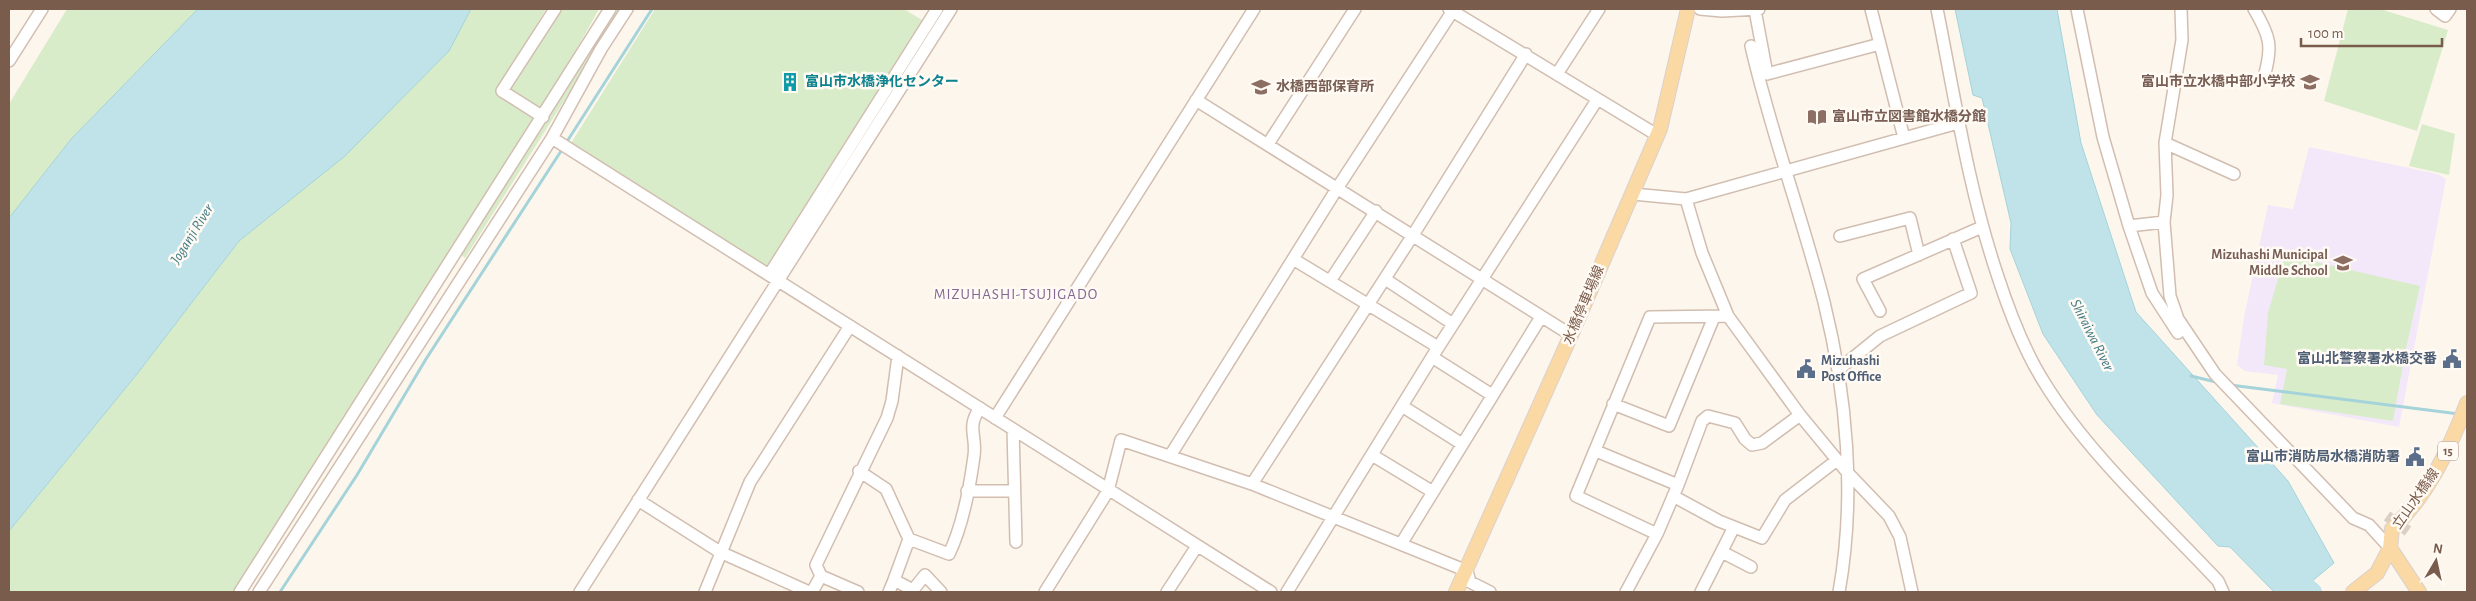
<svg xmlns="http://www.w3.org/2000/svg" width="2476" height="601" font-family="'Alegreya Sans','Noto Sans JP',sans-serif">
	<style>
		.education { fill: #f3e8fa }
		.green { fill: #d8ecc9 }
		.water { fill: #bfe3e8; stroke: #a5d3da }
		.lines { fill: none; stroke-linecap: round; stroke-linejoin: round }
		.stream { stroke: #a5d3da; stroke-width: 3 }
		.river { stroke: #bfe3e8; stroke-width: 18 }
		.minor-tunnel { stroke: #dcd0c4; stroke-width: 11; stroke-dasharray: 11 5.5; stroke-linecap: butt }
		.minor-casing { stroke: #d1beb0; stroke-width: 14 }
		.major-casing { stroke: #dad1cd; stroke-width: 16 }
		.minor { stroke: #fff; stroke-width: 11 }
		.major { stroke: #fbd9a5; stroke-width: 14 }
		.labels { text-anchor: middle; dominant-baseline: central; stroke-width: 5; stroke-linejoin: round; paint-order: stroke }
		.shield { fill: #fffaf3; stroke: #a28b7f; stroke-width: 1 }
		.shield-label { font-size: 12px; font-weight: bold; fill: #7a5c4d }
		.culture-label { font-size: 14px; font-weight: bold; fill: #0d838f; stroke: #fffaf3; text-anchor: start }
		.education-label { font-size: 14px; font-weight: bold; fill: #785e54; stroke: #fffaf3; text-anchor: end }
		.street-label { font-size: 14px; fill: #7a5c4d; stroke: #fffaf3 }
		.service-label { font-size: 14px; font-weight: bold; fill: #4e5e75; stroke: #fffaf3; text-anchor: end }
		.water-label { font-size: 15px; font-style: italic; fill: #437c86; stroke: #fffaf3 }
		.neighbourhood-label { font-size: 15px; letter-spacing: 1px; fill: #846695; stroke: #fffaf3 }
	</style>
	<rect width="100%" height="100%" fill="#fdf6ec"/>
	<path class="education" d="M2309,147L2438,174L2446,179L2399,427L2272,403L2278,375L2245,371L2237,365L2244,317L2268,205L2293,209Z"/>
	<path class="green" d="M67,9H198L72,138L9,218V104Z
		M471,9H546L496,93L535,119L234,592H9V531L137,374L239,241L343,157L449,51Z
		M559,9H599L542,111L509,89Z
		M615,9H622L465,258L460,254Z
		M655,9H904L922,20L766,267L571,143Z
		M2348,9H2380L2448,30L2417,131L2324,101Z
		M2422,124L2455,134L2449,175L2409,166Z
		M2285,255L2420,286L2405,353L2393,421L2280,404L2287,369L2264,365L2268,313Z"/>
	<path class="water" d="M198,9H471L449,51L345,156L239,241L137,374L9,531V218L72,138Z
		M1955,9H2057L2081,143L2136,312L2288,481L2334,563L2299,592H2274L2230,547L2218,546L2097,415L2043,334L2010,249L2011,223L1982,98L1973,95Z"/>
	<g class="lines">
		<path class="stream" d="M882,106L944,9
			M566,143L652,9
			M2191,376L2216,382
			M2230,385L2459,414
			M280,592L357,475L426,359L563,148"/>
		<path class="river" d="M2289,572L2313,592"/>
		<path class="minor-tunnel" d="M2387,516L2408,531"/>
		<g class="minor-casing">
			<path id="minor" d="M1449,9L1657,135
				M1700,9L1722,11L1759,9
				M1871,9L1904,138
				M1937,9C1955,98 1968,187 1997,274C2009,311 2023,349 2044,382C2088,454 2160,519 2218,581L2223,592
				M2077,9L2103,137L2129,226L2164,222
				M2181,9L2182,40L2165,143L2167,195L2164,222L2170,296L2178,319L2215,374L2353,518L2369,525L2390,548
				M2254,9C2270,36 2273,46 2264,77
				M2436,9L2445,16L2450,9
				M1755,10L1767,74L1880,44
				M1751,46C1771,133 1802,216 1824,302C1847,395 1856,497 1839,592
				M9,61L42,9
				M1557,74L1599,9
				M1196,100L1571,335
				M543,117L502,91L555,9
				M552,138L1271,592
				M2165,143L2234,174
				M1268,144L1355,9
				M1633,194L1686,199L1958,123
				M1686,199L1702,253L1728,316L1800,415L1847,472L1889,516L1900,537L1912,592
				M2129,226L2152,293L2178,333
				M1840,236L1910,218L1919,255
				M1293,259L1438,347
				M769,275L937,9
				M1385,279L1453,324
				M1330,281L1376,211
				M1880,311L1863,279L1982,227
				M1432,357L1492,395
				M1838,370L1880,336L1971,293L1953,239
				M1613,404L1669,426L1714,317
				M1402,406L1462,444
				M995,418L1254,9
				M1013,429L1016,542
				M1596,451L1678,485L1657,534L1626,592
				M1372,455L1433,492
				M1170,456L1338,187L1454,9
				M859,471L886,489L909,539L894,580L913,590L925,575L941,592
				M1252,484L1413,235L1526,54
				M1678,485L1702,421L1708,416L1735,423L1745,439L1752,445L1762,443L1800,415
				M967,491H1014
				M1673,496L1719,521L1762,538L1785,500L1837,460
				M638,500L720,552L809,592
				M1657,534L1576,496L1650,317L1728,316
				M909,539L949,554C962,527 970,486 974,456C977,435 966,428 980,408
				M1401,544L1541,317
				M1722,552L1751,567
				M821,576L858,592
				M240,592L610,9
				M259,592L552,138L601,49L627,9
				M580,592L951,9
				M705,592L750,482L850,326
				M812,592L821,576L816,565L887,418L892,401L898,356
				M889,592L894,580
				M1045,592L1108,491L1121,440L1252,484L1467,571L1470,582L1490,592
				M1167,592L1197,546
				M1287,592L1432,357L1597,100
				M1701,592L1734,527"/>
		</g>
		<g class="major-casing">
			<path id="major" d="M1456,592L1571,335L1660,129L1688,9
				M2353,592L2377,573L2390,548
				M2419,592L2390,548L2392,529C2428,495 2450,448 2467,403"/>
		</g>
		<use href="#minor" class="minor"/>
		<use href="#major" class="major"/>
	</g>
	<defs>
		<g id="building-bare" transform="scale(1.5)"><path d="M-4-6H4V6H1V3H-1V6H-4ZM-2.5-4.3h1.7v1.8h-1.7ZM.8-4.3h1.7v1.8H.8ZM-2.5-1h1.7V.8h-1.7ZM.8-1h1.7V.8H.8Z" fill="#0f9aa8" stroke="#fffaf3" stroke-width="2.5" paint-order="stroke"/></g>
		<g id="school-bare" transform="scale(1.5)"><path d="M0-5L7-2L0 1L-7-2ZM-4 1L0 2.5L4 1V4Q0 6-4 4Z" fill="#8d6e63" stroke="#fffaf3" stroke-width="2.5" paint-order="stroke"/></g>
		<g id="library-bare" transform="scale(1.5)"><path d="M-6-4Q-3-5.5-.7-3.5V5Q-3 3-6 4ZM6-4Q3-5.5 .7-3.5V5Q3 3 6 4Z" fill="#8d6e63" stroke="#fffaf3" stroke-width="2.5" paint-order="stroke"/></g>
		<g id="civic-bare" transform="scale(1.5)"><path d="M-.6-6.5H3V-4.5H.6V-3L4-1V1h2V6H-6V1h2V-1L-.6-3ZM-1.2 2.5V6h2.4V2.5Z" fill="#5c6f8a" stroke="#fffaf3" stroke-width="2.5" paint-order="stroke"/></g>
	</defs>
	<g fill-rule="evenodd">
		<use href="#building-bare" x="790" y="82"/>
		<use href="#school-bare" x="2310" y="82"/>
		<use href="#school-bare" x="1261" y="87"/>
		<use href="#library-bare" x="1817" y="117"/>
		<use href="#school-bare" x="2343" y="263"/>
		<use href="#civic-bare" x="2452" y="359"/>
		<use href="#civic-bare" x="1806" y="369"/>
		<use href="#civic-bare" x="2415" y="457"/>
	</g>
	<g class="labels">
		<rect class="shield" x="2438" y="441.5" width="20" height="19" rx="4"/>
		<g class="shield-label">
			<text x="2448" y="451">15</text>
		</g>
		<g class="culture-label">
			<text x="805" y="82">富山市水橋浄化センター</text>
		</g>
		<g class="education-label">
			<text x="2295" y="82">富山市立水橋中部小学校</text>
			<text x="1276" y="87" text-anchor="start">水橋西部保育所</text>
			<text x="1832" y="117" text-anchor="start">富山市立図書館水橋分館</text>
			<text x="2328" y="255">Mizuhashi Municipal<tspan x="2328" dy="16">Middle School</tspan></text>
		</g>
		<g class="street-label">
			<text transform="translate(1584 305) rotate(-67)">水橋停車場線</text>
			<text transform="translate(2416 499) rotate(-55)">立山水橋線</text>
		</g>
		<g class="service-label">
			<text x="2437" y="359">富山北警察署水橋交番</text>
			<text x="1821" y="361" text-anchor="start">Mizuhashi<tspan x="1821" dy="16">Post Office</tspan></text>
			<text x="2400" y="457">富山市消防局水橋消防署</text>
		</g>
		<g class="water-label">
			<text transform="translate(192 234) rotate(-58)">Joganji River</text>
			<text transform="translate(2092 335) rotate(63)">Shiraiwa River</text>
		</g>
		<g class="neighbourhood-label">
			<text x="1016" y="294">MIZUHASHI-TSUJIGADO</text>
		</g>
	</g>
	<rect width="2476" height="601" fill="none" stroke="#7a5c4d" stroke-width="20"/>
	<g transform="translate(2436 561) rotate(9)" stroke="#fffaf3" stroke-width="4" paint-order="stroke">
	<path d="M0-4L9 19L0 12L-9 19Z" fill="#7a5c4d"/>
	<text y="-8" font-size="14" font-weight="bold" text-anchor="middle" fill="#7a5c4d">N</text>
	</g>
	<path d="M2301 38v8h141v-8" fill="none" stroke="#7a5c4d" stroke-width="2.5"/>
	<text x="2308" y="38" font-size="15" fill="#7a5c4d" stroke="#fffaf3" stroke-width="4" paint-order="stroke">100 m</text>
</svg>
